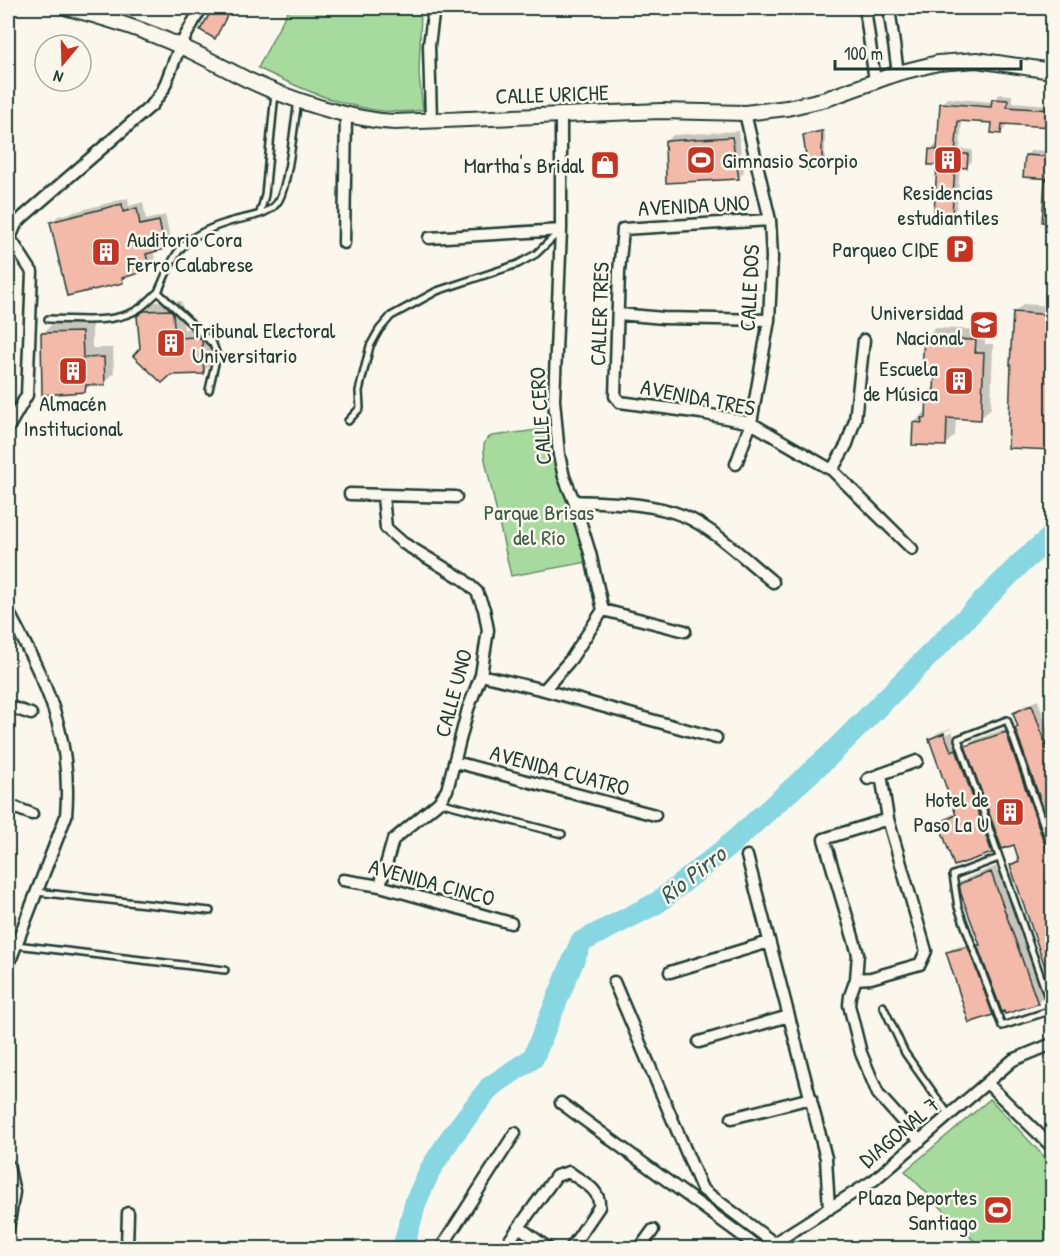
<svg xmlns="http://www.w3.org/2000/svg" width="1060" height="1256" font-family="'Patrick Hand',sans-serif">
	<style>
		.green { fill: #a7db9e; stroke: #638c69; stroke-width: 1.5 }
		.shadow { fill: #0003; fill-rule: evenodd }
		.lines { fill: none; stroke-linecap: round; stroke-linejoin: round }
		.river { stroke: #87d7e3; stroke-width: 22 }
		.building { fill: #f3baaa; stroke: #1f3d34; stroke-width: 1.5 }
		.lane-casing { stroke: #1f3d34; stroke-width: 10 }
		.street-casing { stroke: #1f3d34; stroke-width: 15 }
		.secondary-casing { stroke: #1f3d34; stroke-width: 18 }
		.lane { stroke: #fbf7ec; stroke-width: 5 }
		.street { stroke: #fbf7ec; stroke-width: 10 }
		.secondary { stroke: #fbf7ec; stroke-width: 14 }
		.labels { text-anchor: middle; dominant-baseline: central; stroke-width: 5; stroke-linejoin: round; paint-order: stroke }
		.street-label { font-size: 22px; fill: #1f3d34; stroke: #fbf7ec }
		.poi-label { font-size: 22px; fill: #1f3d34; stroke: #fbf7ec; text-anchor: end }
		.park-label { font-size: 22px; fill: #3a5d49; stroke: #fbf7ec }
		.water-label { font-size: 24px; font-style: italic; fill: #345c57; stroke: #fbf7ec }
	</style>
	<rect width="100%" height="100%" fill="#fbf7ec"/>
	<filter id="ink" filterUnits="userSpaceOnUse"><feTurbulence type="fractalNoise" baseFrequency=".0167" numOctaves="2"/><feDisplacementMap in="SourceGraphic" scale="12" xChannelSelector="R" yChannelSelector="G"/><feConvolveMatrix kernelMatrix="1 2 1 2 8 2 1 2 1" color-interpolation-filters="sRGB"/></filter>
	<g filter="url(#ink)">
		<path class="green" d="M298,8H375L384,11L421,8L419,75L423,110C367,119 307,92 258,68L287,12Z
			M538,430H548L554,437L588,562L511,576L485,460C484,450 481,440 492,436Z
			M990,1099L1052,1165V1248H981L905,1171Z"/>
		<path class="shadow" d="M214,8H223L230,11L217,34L202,30Z
			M999,94L1012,95V102L1052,105V221H1043L1047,177L1026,155L1032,150L1048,151L1050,126L1006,122V127L1001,132L993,122L962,120L960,149L972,150V161L966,167L960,166L957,208L951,213L939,164L930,150L936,145H939L942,104L947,98L993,102Z
			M825,130V163L822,166L804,136L807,133Z
			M738,131L744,172L738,178L666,142L673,135Z
			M128,198L129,206L143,202L146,220L165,215L171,241L164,248L153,251L156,262L149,269L129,275L122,281L52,222L58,216Z
			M180,301L182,303L184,329L208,327L211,330L213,362L203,372L142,348L138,316L155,302Z
			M1023,304L1052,306V449L1015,312Z
			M92,323V348H113L114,373L104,383H92L84,391L42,334L52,324Z
			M935,328L985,330V344H993L991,408L981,418L956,417L955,435L945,445L914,423L924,413H927L928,393L936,384L937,368L925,338Z
			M1038,700L1052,743V831L1014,713L1021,707Z
			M1012,726L1052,842V984L1011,865L1020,858L1015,843L967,746L974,740Z
			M951,728L957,745L963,743L998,845L992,851L955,864L940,823L947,817L957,812L931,740L937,733ZM951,729L952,732L936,738V735Z
			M997,866L1044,996L1038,1002L1006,1012L979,946L981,944L961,884L967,878Z
			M972,944L997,1009L992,1014L948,952L952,948Z"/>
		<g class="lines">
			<path class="river" d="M403,1248L416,1201L430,1170L452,1136L490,1087L533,1058L581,942L657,903L726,848L829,756L1022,562L1052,536"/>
		</g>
		<path class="building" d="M213,8L228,14L215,39L200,30Z
			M992,99L1008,100L1007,107L1053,110V127L1002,124L1001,134L991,133L992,123L958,121L955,154H968L967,168L955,167L952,214L934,213L937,165H928L929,149L937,150L940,103L991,107Z
			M822,131V167L808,170L803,135Z
			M732,137L739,179L666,183L665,141Z
			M1025,155L1053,157V179L1023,177Z
			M1045,180H1053V223L1042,222Z
			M122,204L123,212L137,208L140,225L159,221L165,249L146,254L150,270L122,278L123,283L67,296L50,222Z
			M170,310L173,313L175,338L198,337L202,340L204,374L171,375L162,383L133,356L140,348L137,316L144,311Z
			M1013,312L1053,315V450L1008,448L1011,365H1010Z
			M82,332L83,358L104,357L105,385H86L85,392L42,395L41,333Z
			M924,338L976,340L975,353H984L981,420L947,418L946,446L912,445L913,422L922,423L921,418H926L927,392H934L935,370L922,369Z
			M1032,705L1053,765V836L1015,728L1018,727L1013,713Z
			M1006,732L1047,851L1053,854V865L1047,866L1053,880V984H1051L1010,865L1019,861L1014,845L1002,849L965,746Z
			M944,733L951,751L956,749L992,853L954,866L939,823L956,815L929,739Z
			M991,872L1038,1004L1005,1014L1004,1011L1002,1012L977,945H980L961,894L959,884Z
			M968,947L993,1015L969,1023L946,952Z"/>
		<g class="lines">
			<g class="lane-casing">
				<path id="lane" d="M260,213L265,195L275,93
					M48,319C76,319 107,324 133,312C143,308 150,299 158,292
					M209,390L217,355L213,344L158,292C165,277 171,259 182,247C193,235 210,228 226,223C242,217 270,217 279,200C289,182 294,124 298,101
					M348,421L360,408L359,391L370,346L379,330L391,316L437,291L518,264L536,254L559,232
					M439,802L562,834
					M1052,849L1007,720L958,739L1052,1009
					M999,858L953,875L958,907L1002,1026L1052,1010
					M36,892L210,911
					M16,945L225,970
					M883,1006L905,1053L949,1115"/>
			</g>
			<g class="street-casing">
				<path id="street" d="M865,8L875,81
					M889,8L898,73
					M431,120L429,45L434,8
					M770,220L623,229L619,272L615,396L620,402L701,413L751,423L832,470L912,549
					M429,238L561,230
					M344,243L346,115
					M619,314L663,318L769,320
					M8,428L27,395L32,272L10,238L16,224L24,216L152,105L163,90L180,46L201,8
					M736,464L751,423L769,320L772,257L770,220L745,113
					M832,470L847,444L855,420L864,340
					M350,494L456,497
					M574,501C611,503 649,502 684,516C713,528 747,561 773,582
					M603,610L685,631
					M8,611C45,681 73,734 66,816L8,966
					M481,675L544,690L716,738
					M544,690L571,659L603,610L590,553L574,501L564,477L559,455L554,400L561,230V114
					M8,706L31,714
					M455,762L655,815
					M881,774L888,819
					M868,779L917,761
					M8,805L32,814
					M747,856L826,1158L829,1209
					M343,880L380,886L511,923
					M380,886L393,840L439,802L447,790L468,709L481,675L488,630L484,609L477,592L463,579L403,543L386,528L383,496
					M670,972L769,942
					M856,979L871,978L920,964L926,951L888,819L824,839L858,954L856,979L850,996L849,1005L861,1053L878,1094L920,1141
					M614,982L702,1189L774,1243
					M699,1042L789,1016
					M987,1083L1052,1147
					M561,1103L759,1248
					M732,1118L811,1098
					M8,1165L14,1192L8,1229
					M519,1227L556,1176L569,1172C582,1182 601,1189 599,1207L571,1248
					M127,1248L128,1213
					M441,1248L515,1133
					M504,1248L519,1227L548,1248
					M640,1248L653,1230
					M769,1248L774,1243L874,1180L1013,1060L1052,1044"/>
			</g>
			<g class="secondary-casing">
				<path id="secondary" d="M68,8C106,18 144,30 180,46C203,56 224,68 246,79C286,98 350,120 395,122L661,111L745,113L787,108L826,99L898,73L938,63L977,60L1052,71"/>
			</g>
			<use href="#lane" class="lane"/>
			<use href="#street" class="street"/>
			<use href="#secondary" class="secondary"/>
		</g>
	</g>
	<defs>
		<g id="stadium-square" transform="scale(1.5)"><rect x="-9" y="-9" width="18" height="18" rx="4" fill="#c8321e" stroke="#fbf7ec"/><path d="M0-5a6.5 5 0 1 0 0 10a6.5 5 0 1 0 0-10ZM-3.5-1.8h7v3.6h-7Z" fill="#fff"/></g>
		<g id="building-square" transform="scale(1.5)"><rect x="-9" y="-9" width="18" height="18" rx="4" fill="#c8321e" stroke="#fbf7ec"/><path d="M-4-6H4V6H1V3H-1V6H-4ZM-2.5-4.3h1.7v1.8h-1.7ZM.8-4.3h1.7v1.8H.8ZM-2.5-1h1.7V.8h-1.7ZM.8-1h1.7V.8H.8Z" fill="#fff"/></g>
		<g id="shop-square" transform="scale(1.5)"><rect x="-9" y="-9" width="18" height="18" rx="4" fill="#c8321e" stroke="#fbf7ec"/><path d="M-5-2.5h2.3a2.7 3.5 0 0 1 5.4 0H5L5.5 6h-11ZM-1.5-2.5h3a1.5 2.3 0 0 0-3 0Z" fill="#fff"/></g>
		<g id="parking-square" transform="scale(1.5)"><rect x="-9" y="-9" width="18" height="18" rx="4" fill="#c8321e" stroke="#fbf7ec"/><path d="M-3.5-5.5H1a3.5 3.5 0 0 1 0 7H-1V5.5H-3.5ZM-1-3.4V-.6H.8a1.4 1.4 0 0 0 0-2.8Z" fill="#fff"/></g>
		<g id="university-square" transform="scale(1.5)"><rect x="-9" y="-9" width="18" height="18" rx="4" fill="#c8321e" stroke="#fbf7ec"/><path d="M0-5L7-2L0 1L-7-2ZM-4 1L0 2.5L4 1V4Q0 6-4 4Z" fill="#fff"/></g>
	</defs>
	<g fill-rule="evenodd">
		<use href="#stadium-square" x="701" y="160"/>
		<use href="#building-square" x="948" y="160"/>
		<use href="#shop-square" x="605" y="165"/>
		<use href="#parking-square" x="960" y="249"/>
		<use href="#building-square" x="106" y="252"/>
		<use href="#university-square" x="984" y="325"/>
		<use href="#building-square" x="171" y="343"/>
		<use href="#building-square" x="73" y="371"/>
		<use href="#building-square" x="959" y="381"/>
		<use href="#building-square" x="1010" y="812"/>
		<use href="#stadium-square" x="998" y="1210"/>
	</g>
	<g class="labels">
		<g class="street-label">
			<text transform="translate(552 94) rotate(-2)">CALLE URICHE</text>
			<text transform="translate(694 205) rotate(-3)">AVENIDA UNO</text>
			<text transform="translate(749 288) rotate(-87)">CALLE DOS</text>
			<text transform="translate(599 314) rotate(-88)">CALLER TRES</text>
			<text transform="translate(698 397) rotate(11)">AVENIDA TRES</text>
			<text transform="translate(540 416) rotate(-94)">CALLE CERO</text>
			<text transform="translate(453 693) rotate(-75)">CALLE UNO</text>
			<text transform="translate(560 770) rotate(15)">AVENIDA CUATRO</text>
			<text transform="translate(432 882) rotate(15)">AVENIDA CINCO</text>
			<text transform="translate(899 1132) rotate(-40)">DIAGONAL 7</text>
		</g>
		<g class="poi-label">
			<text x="722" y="160" text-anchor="start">Gimnasio Scorpio</text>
			<text x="584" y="165">Martha's Bridal</text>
			<text x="948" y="192" text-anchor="middle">Residencias<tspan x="948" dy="25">estudiantiles</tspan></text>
			<text x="127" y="239" text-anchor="start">Auditorio Cora<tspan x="127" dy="25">Ferro Calabrese</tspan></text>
			<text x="939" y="249">Parqueo CIDE</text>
			<text x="963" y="312">Universidad<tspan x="963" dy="25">Nacional</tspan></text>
			<text x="192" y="330" text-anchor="start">Tribunal Electoral<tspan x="192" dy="25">Universitario</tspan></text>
			<text x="938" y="368">Escuela<tspan x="938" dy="25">de Música</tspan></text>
			<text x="73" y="403" text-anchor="middle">Almacén<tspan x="73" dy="25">Institucional</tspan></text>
			<text x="989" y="799">Hotel de<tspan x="989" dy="25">Paso La U</tspan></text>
			<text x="977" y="1197">Plaza Deportes<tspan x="977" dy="25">Santiago</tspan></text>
		</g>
		<g class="park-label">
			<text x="539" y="512">Parque Brisas<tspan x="539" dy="25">del Río</tspan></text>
		</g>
		<g class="water-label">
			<text transform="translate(692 874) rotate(-38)">Río Pirro</text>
		</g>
	</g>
	<rect width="1060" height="1256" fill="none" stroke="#fbf7ec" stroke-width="30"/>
	<rect x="15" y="15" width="1030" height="1226" fill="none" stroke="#1f3d34" stroke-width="2" filter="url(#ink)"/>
	<g transform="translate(63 63) rotate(199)"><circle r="28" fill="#fbf7ec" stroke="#a3ada2" stroke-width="1.5"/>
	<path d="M0-4.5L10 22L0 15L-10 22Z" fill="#c8321e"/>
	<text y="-9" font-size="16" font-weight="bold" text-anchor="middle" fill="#1f3d34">N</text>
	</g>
	<path d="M835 60v9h186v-9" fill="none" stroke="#1f3d34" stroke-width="3"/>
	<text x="844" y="60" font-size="18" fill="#1f3d34" stroke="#fbf7ec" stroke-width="4.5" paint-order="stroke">100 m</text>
</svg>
